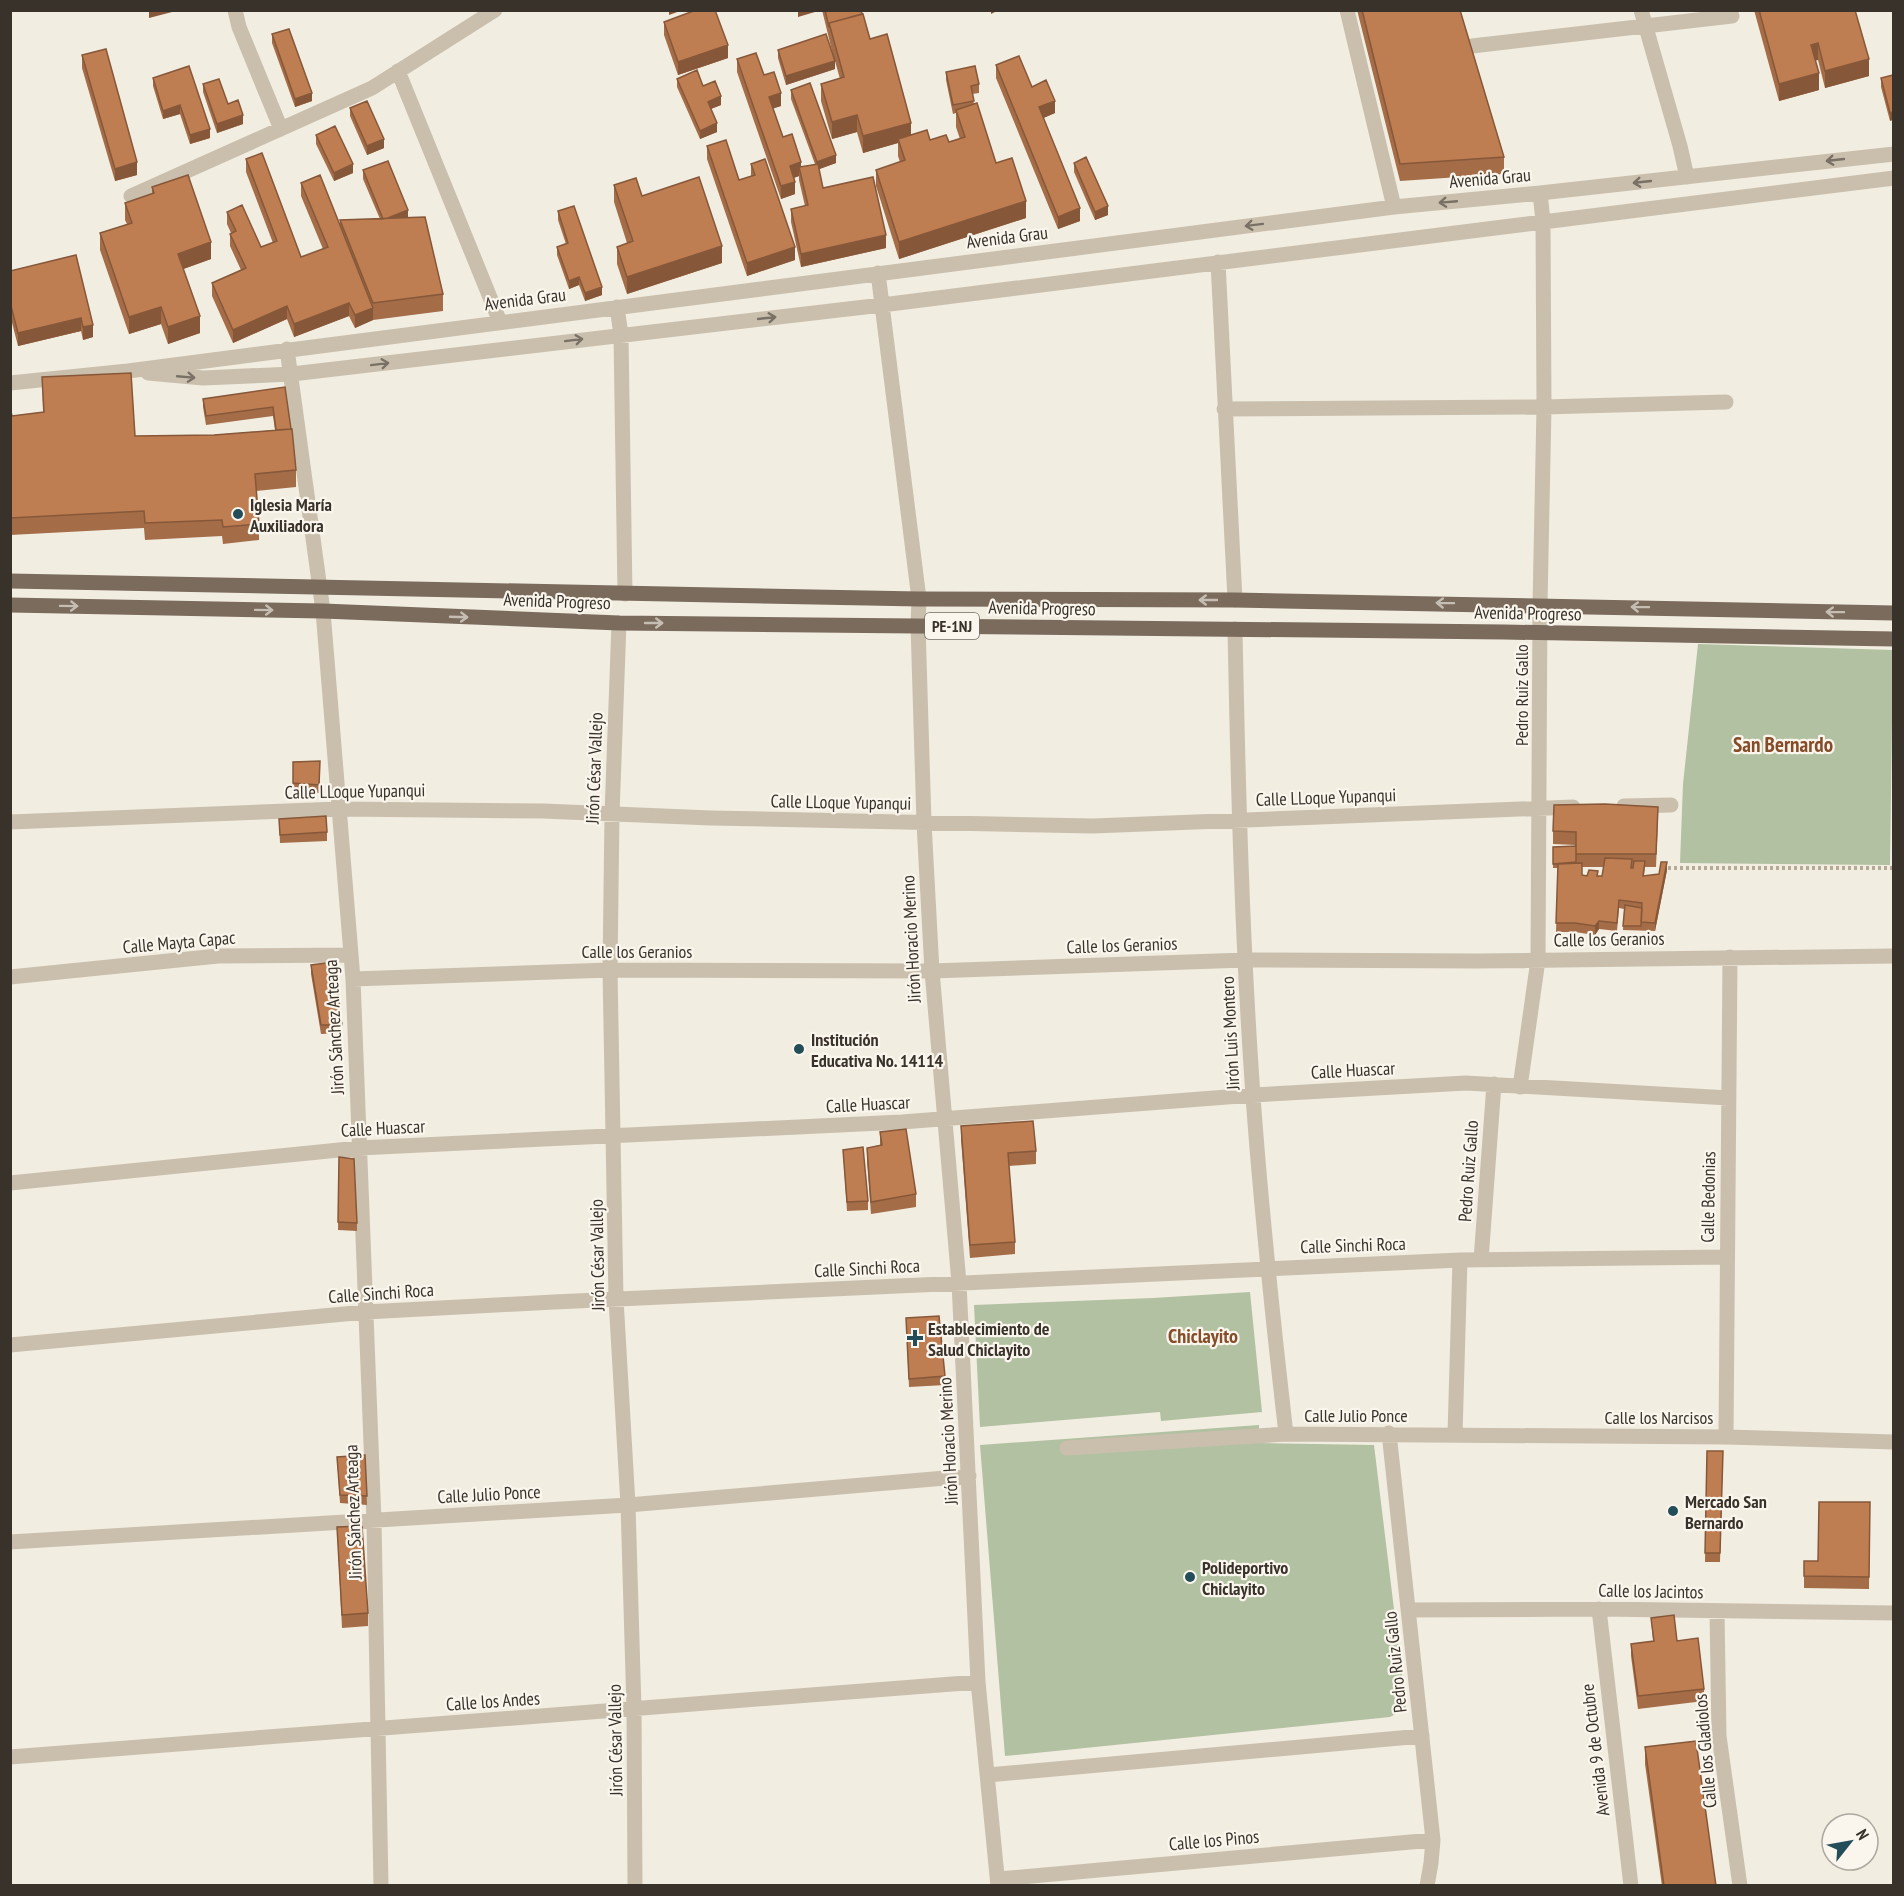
<svg xmlns="http://www.w3.org/2000/svg" width="1904" height="1896" font-family="'PT Sans Narrow',sans-serif">
	<style>
		.green { fill: #b1c1a1 }
		.lines { fill: none; stroke-linecap: round; stroke-linejoin: round }
		.path { stroke: #b6a997; stroke-width: 4; stroke-dasharray: 3 3; stroke-linecap: butt }
		.minor { stroke: #cabfad; stroke-width: 15 }
		.major { stroke: #7a6b5d; stroke-width: 15 }
		.wall { fill: #a46c47; fill-rule: evenodd }
		.shaded-wall { fill: #865839 }
		.building { fill: #bf7d52; stroke: #865839; stroke-width: 1.5 }
		.oneway { stroke: #7a7166 }
		.oneway2 { stroke: #c7beb3 }
		.poi-dot { fill: #234d59; stroke: #faf6ed; stroke-width: 2 }
		.labels { text-anchor: middle; dominant-baseline: central; stroke-width: 4.5; stroke-linejoin: round; paint-order: stroke }
		.shield { fill: #faf6ed; stroke: #736d65; stroke-width: 1.5 }
		.shield-label { font-size: 16px; font-weight: bold; fill: #39322b }
		.street-label { font-size: 18px; fill: #39322b; stroke: #faf6ed }
		.poi-label { font-size: 18px; font-weight: bold; fill: #39322b; stroke: #faf6ed; text-anchor: start }
		.neighbourhood-label { font-size: 20px; font-weight: bold; fill: #844c28; stroke: #faf6ed }
		.quarter-label { font-size: 21px; font-weight: bold; fill: #844c28; stroke: #faf6ed }
	</style>
	<rect width="100%" height="100%" fill="#f2ede1"/>
	<path class="green" d="M1698,644L1893,650L1890,865L1680,863L1683,784Z
		M1250,1292L1262,1412L1161,1421L1160,1412L980,1427L974,1305L1153,1298Z
		M1259,1425V1443L1374,1445L1406,1708L1390,1717L1005,1756L980,1445Z"/>
	<g class="lines">
		<path class="path" d="M1668,868H1894"/>
		<path class="minor" d="M235,10L239,27L281,129
			M1347,10L1394,207
			M1641,10L1680,146L1687,177
			M1472,46L1732,16
			M398,71L500,322
			M131,196L372,88L495,10
			M1218,262L1235,600
			M878,273L919,599L918,625L924,823L932,971L959,1283L978,1682L998,1886
			M617,307L621,335L625,594
			M287,349L323,611L353,979L374,1521L381,1886
			M148,373L203,378L292,374L882,305L1894,178
			M10,383L128,371L1394,207L1540,193L1894,154
			M1224,409L1544,407L1726,402
			M619,623L612,814L610,970L616,1299L628,1505L634,1709L635,1886
			M1235,629C1238,785 1242,940 1253,1096C1261,1209 1273,1321 1286,1434
			M1624,806L1671,805
			M10,822L339,809L543,811L711,818L1093,826L1573,807
			M10,977L218,956L351,955
			M353,979L610,970L932,971L1245,960L1477,961L1894,956
			M1520,1087L1538,960L1540,605L1544,407L1543,221L1540,193
			M10,1183L359,1148L902,1122L1253,1095L1466,1083L1729,1098
			M1481,1260L1494,1084
			M10,1345L366,1312L554,1302L1460,1260L1727,1257
			M1389,1433L1433,1840L1431,1863L1427,1886
			M1455,1435L1460,1260
			M1726,1437L1730,957
			M1067,1448L1286,1434L1726,1437L1894,1442
			M10,1542L628,1505L969,1476
			M1599,1609L1631,1886
			M1409,1610L1599,1609L1894,1613
			M1717,1611L1719,1736L1740,1886
			M10,1757L978,1682
			M988,1775L1422,1736
			M999,1879L1433,1840"/>
		<path class="major" d="M10,581L919,599L1235,600L1894,613
			M10,605L323,611L619,623L1504,632L1894,639"/>
	</g>
	<path class="wall" d="M822,10H861L870,39L911,135L930,140L949,142L960,139L956,127V113L953,114L946,80V72L979,84V93L972,94L974,104L996,163L1026,218L899,259L876,186V170L900,162L898,156V143L863,153L857,132L832,139L821,101V84L840,79L835,61V69L786,85L778,58V50L834,59Z
		M1357,10H1460L1504,157V174L1400,181Z
		M1754,10H1855L1869,76L1825,88L1818,60H1815L1819,90L1779,101Z
		M664,22L728,58L678,75L664,35Z
		M272,34L312,101L295,107L272,43Z
		M82,55L137,175L115,181L82,68Z
		M737,59L764,75L781,106L773,108L783,137L801,167L815,164L791,99V90L836,163L819,169L823,188L886,248L801,267L791,222V209L805,206L799,180V176L794,178L795,194L781,199L737,72Z
		M996,65L1032,87L1055,113L1043,118L1080,221L1058,229L996,78Z
		M153,78L210,138L190,144L180,114L163,119L153,86Z
		M1881,78H1893L1890,121L1881,87Z
		M677,79L703,86L721,105L711,109L717,132L700,139L677,87Z
		M203,84L243,124L217,133L203,92Z
		M350,108L384,148L367,155L350,116Z
		M316,135L353,173L334,181L316,144Z
		M707,146L739,180L751,176V164L795,260L747,276L707,159Z
		M246,159L301,257L323,249L301,196V183L340,225V220L380,219L363,179V170L408,218L443,294V311L373,320L355,328L349,316L294,337L287,319L233,343L212,296V283L241,270L230,246V234L231,233L227,224V212L261,247L273,243L246,172Z
		M1074,163L1108,215L1095,220L1074,172Z
		M614,185L642,196L722,263L627,294L617,264V247L627,243L614,202Z
		M152,187L211,259L183,269L200,333L168,344L161,324L129,334L100,250V233L127,224L125,220V203L152,194Z
		M558,211L602,295L585,301L579,285L569,289L557,255V247L566,244L558,220Z
		M76,255L93,337L83,340L81,331L18,346L10,315V271Z
		M42,377L135,436L214,435L275,430L273,416L206,425L203,407V399L285,387L296,470V487L256,491L259,524V540L223,544L222,536L145,540L144,528L10,535V407L12,416L43,412Z
		M320,761L319,793L293,792V762Z
		M279,819L327,832V841L280,843Z
		M1658,819L1656,867H1645L1644,876L1659,874L1667,870L1655,931L1623,930L1624,909L1619,908L1617,931L1599,929L1595,935L1575,932H1556L1558,868H1553V847L1576,846V845L1553,844V831ZM1582,867H1604L1602,876H1587L1582,875Z
		M311,965L342,1025V1033L321,1034L311,974Z
		M961,1126L1036,1151V1164L1009,1166L1015,1242V1254L970,1258L961,1139Z
		M880,1132L916,1194V1207L871,1214L867,1161V1148L880,1145Z
		M843,1150L868,1201V1210L847,1211Z
		M339,1157L357,1223V1231L338,1230Z
		M906,1318L945,1376V1385L909,1387Z
		M1707,1451H1723L1720,1562H1705Z
		M365,1455L367,1505L340,1503L337,1457Z
		M1870,1502L1869,1589L1804,1588V1561H1818Z
		M337,1527L368,1613V1626L342,1628Z
		M1651,1618L1677,1641L1704,1689V1701L1638,1709L1631,1656V1644L1653,1641Z
		M1645,1747L1716,1886H1662L1645,1764Z"/>
	<path class="shaded-wall" d="M149,10H176V11L149,18Z
		M669,10H683L669,15Z
		M798,10H815V12L798,17Z
		M991,10H999L991,14Z
		M1818,43V60L1811,62V45Z
		M728,45V58L678,75V62Z
		M1869,59V76L1825,88V71Z
		M835,61V69L786,85V76Z
		M1819,73V90L1779,101V84Z
		M312,93V101L295,107V99Z
		M781,93V106L769,110V97Z
		M721,96V105L708,110V102Z
		M1055,101V113L1039,120V107Z
		M180,105V114L163,119V111Z
		M1893,112V120L1890,121V113Z
		M243,115V124L217,133V124Z
		M857,115V132L832,139V122Z
		M717,123V132L700,139V131Z
		M911,123V140L898,139V143L863,153V136Z
		M210,129V138L190,144V135Z
		M384,139V148L367,155V146Z
		M836,155V163L817,170V162Z
		M137,162V175L115,181V169Z
		M801,162V175L799,167V176L790,179V166Z
		M353,164V173L334,181V173Z
		M795,182V194L781,199V186Z
		M1026,201V218L899,259V242Z
		M1108,206V215L1095,220V212Z
		M1080,208V221L1058,229V217Z
		M408,210V219L384,220Z
		M886,235V248L801,267V254Z
		M211,242V259L178,271V254Z
		M722,246V263L627,294V277Z
		M795,247V260L747,276V263Z
		M579,277V285L569,289V281Z
		M602,287V295L585,301V293Z
		M349,303V316L294,337V324Z
		M287,306V319L233,343V330Z
		M161,307V324L129,334V317Z
		M373,308V320L355,328V315Z
		M200,316V333L168,344V327Z
		M81,318V331L18,346V333Z
		M93,325V337L83,340V327Z
		M1667,862V870L1655,931V923Z
		M1599,921V929L1595,935V926Z"/>
	<path class="building" d="M696,10H715L728,45L678,62L664,22Z
		M825,10H861L862,14L829,23V27Z
		M1362,10H1460L1504,157L1400,164Z
		M1759,10H1855L1869,59L1825,71L1818,43L1811,45L1819,73L1779,84Z
		M863,14L870,39L887,34L911,123L863,136L857,115L832,122L821,84L844,77L829,23Z
		M289,29L312,93L295,99L272,34Z
		M826,34L835,61L786,76L778,50Z
		M106,49L137,162L115,169L82,55Z
		M756,53L764,75L774,72L781,93L769,97L783,137L792,134L801,162L790,166L795,182L781,186L737,59Z
		M1019,56L1032,87L1046,80L1055,101L1039,107L1080,208L1058,217L996,65Z
		M189,66L210,129L190,135L180,105L163,111L153,78Z
		M975,66L979,84L971,86L974,101L953,105L946,72Z
		M697,70L703,86L715,81L721,96L708,102L717,123L700,131L677,79Z
		M1893,75V112L1890,113L1881,78Z
		M219,79L228,104L238,100L243,115L217,124L203,84Z
		M810,83L836,155L817,162L791,90Z
		M367,101L384,139L367,146L350,108Z
		M977,103L996,163L1012,158L1026,201L899,242L876,170L905,160L898,139L927,130L930,140L946,135L949,142L965,137L956,110Z
		M335,126L353,164L334,173L316,135Z
		M726,140L739,180L755,175L751,164L765,159L795,247L747,263L707,146Z
		M262,153L301,257L328,247L301,183L320,175L373,308L355,315L349,303L294,324L287,306L233,330L212,283L246,268L230,234L236,231L227,212L242,205L261,247L277,241L246,159Z
		M1086,157L1108,206L1095,212L1074,163Z
		M388,161L408,210L388,218L383,219L363,170Z
		M818,164L823,188L873,177L886,235L801,254L791,209L808,205L799,167Z
		M188,175L211,242L178,254L200,316L168,327L161,307L129,317L100,233L132,223L125,203L154,193L152,187Z
		M699,177L722,246L627,277L617,247L633,241L614,185L636,178L642,196Z
		M574,206L602,287L585,293L579,277L569,281L557,247L568,243L558,211Z
		M425,217L443,294L373,303L340,220Z
		M76,255L93,325L83,327L81,318L18,333L10,302V271Z
		M131,373L135,436L214,435L292,429L296,470L255,474L259,524L223,527L222,520L145,523L144,511L10,518V407L12,416L44,412L42,377Z
		M285,387L291,429L276,430L273,407L206,416L203,399Z
		M320,761L319,785L293,783V762Z
		M1605,804L1658,807L1656,854H1576V832L1553,831L1554,805Z
		M326,816L327,832L280,835L279,819Z
		M1576,846V862L1553,864V847Z
		M1605,858L1632,859L1631,868H1633L1634,861H1645L1643,876L1659,874L1661,862H1667L1655,923L1641,922L1642,903L1619,900L1617,923L1599,921L1595,926L1575,923H1556L1558,864L1582,863V875L1587,876L1589,870L1598,871L1597,876H1602Z
		M1625,905L1642,908L1641,926H1623Z
		M334,962L342,1025H321L311,965Z
		M1033,1121L1036,1151L1008,1153L1015,1242L970,1245L961,1126Z
		M906,1129L916,1194L871,1202L867,1148L882,1145L880,1132Z
		M863,1147L868,1201L847,1202L843,1150Z
		M339,1157L354,1159L357,1223L338,1222Z
		M939,1316L945,1376L909,1379L906,1318Z
		M1707,1451H1723L1720,1553H1705Z
		M365,1455L367,1496L340,1495L337,1457Z
		M1819,1502H1870L1869,1577L1804,1576V1561H1818Z
		M362,1526L368,1613L342,1615L337,1527Z
		M1674,1615L1677,1641L1698,1638L1704,1689L1638,1696L1631,1644L1654,1641L1651,1618Z
		M1696,1741L1716,1886H1664L1645,1747Z"/>
	<defs><path id="oneway-shaft" d="M-6 0H5M1.5-3L5.5 0L1.5 3" fill="none" stroke-width="1.6" stroke-linecap="round" stroke-linejoin="round" transform="scale(1.5)"/></defs>
	<g class="oneway">
		<use href="#oneway-shaft" transform="translate(1835 160) rotate(174)"/>
		<use href="#oneway-shaft" transform="translate(1642 182) rotate(174)"/>
		<use href="#oneway-shaft" transform="translate(1448 202) rotate(175)"/>
		<use href="#oneway-shaft" transform="translate(1254 225) rotate(173)"/>
		<use href="#oneway-shaft" transform="translate(767 318) rotate(-6)"/>
		<use href="#oneway-shaft" transform="translate(574 340) rotate(-7)"/>
		<use href="#oneway-shaft" transform="translate(380 364) rotate(-7)"/>
		<use href="#oneway-shaft" transform="translate(186 377) rotate(5)"/>
	</g>
	<g class="oneway2">
		<use href="#oneway-shaft" transform="translate(1208 600) rotate(-180)"/>
		<use href="#oneway-shaft" transform="translate(1445 603) rotate(-179)"/>
		<use href="#oneway-shaft" transform="translate(69 606) rotate(1)"/>
		<use href="#oneway-shaft" transform="translate(1640 607) rotate(-179)"/>
		<use href="#oneway-shaft" transform="translate(264 610) rotate(1)"/>
		<use href="#oneway-shaft" transform="translate(1835 612) rotate(-179)"/>
		<use href="#oneway-shaft" transform="translate(459 617) rotate(2)"/>
		<use href="#oneway-shaft" transform="translate(654 623)"/>
	</g>
	<g class="poi-dot">
		<circle cx="238" cy="514" r="6"/>
		<circle cx="799" cy="1049" r="6"/>
		<path d="M912 1329h6v6h6v6h-6v6h-6v-6h-6v-6h6z"/>
		<circle cx="1673" cy="1511" r="6"/>
		<circle cx="1190" cy="1577" r="6"/>
	</g>
	<g class="labels">
		<rect class="shield" x="925" y="613" width="54" height="26" rx="4.5"/>
		<g class="shield-label">
			<text x="952" y="626">PE-1NJ</text>
		</g>
		<g class="street-label">
			<text transform="translate(1490 178) rotate(-5)">Avenida Grau</text>
			<text transform="translate(1007 237) rotate(-7)">Avenida Grau</text>
			<text transform="translate(525 299) rotate(-7)">Avenida Grau</text>
			<text transform="translate(557 601) rotate(2)">Avenida Progreso</text>
			<text transform="translate(1042 608) rotate(1)">Avenida Progreso</text>
			<text transform="translate(1528 613) rotate(1)">Avenida Progreso</text>
			<text transform="translate(1521 695) rotate(-90)">Pedro Ruiz Gallo</text>
			<text transform="translate(594 768) rotate(-88)">Jirón César Vallejo</text>
			<text transform="translate(355 791) rotate(-1)">Calle LLoque Yupanqui</text>
			<text transform="translate(1326 797) rotate(-2)">Calle LLoque Yupanqui</text>
			<text transform="translate(841 802) rotate(1)">Calle LLoque Yupanqui</text>
			<text transform="translate(911 939) rotate(-93)">Jirón Horacio Merino</text>
			<text transform="translate(1609 939) rotate(-1)">Calle los Geranios</text>
			<text transform="translate(179 942) rotate(-5)">Calle Mayta Capac</text>
			<text transform="translate(1122 945) rotate(-2)">Calle los Geranios</text>
			<text x="637" y="951">Calle los Geranios</text>
			<text transform="translate(334 1027) rotate(-93)">Jirón Sánchez Arteaga</text>
			<text transform="translate(1230 1033) rotate(-93)">Jirón Luis Montero</text>
			<text transform="translate(1353 1070) rotate(-3)">Calle Huascar</text>
			<text transform="translate(868 1104) rotate(-3)">Calle Huascar</text>
			<text transform="translate(383 1128) rotate(-3)">Calle Huascar</text>
			<text transform="translate(1468 1171) rotate(-86)">Pedro Ruiz Gallo</text>
			<text transform="translate(1708 1197) rotate(-89)">Calle Bedonias</text>
			<text transform="translate(1353 1245) rotate(-2)">Calle Sinchi Roca</text>
			<text transform="translate(597 1255) rotate(-91)">Jirón César Vallejo</text>
			<text transform="translate(867 1268) rotate(-3)">Calle Sinchi Roca</text>
			<text transform="translate(381 1293) rotate(-4)">Calle Sinchi Roca</text>
			<text x="1356" y="1415">Calle Julio Ponce</text>
			<text x="1659" y="1417">Calle los Narcisos</text>
			<text transform="translate(948 1441) rotate(-93)">Jirón Horacio Merino</text>
			<text transform="translate(489 1494) rotate(-3)">Calle Julio Ponce</text>
			<text transform="translate(353 1512) rotate(-92)">Jirón Sánchez Arteaga</text>
			<text transform="translate(1651 1591) rotate(1)">Calle los Jacintos</text>
			<text transform="translate(1395 1662) rotate(-96)">Pedro Ruiz Gallo</text>
			<text transform="translate(493 1701) rotate(-4)">Calle los Andes</text>
			<text transform="translate(615 1740) rotate(-91)">Jirón César Vallejo</text>
			<text transform="translate(1595 1750) rotate(-97)">Avenida 9 de Octubre</text>
			<text transform="translate(1705 1751) rotate(-95)">Calle los Gladiolos</text>
			<text transform="translate(1214 1840) rotate(-5)">Calle los Pinos</text>
		</g>
		<g class="poi-label">
			<text x="250" y="504">Iglesia María<tspan x="250" dy="21">Auxiliadora</tspan></text>
			<text x="811" y="1039">Institución<tspan x="811" dy="21">Educativa No. 14114</tspan></text>
			<text x="928" y="1328">Establecimiento de<tspan x="928" dy="21">Salud Chiclayito</tspan></text>
			<text x="1685" y="1501">Mercado San<tspan x="1685" dy="21">Bernardo</tspan></text>
			<text x="1202" y="1567">Polideportivo<tspan x="1202" dy="21">Chiclayito</tspan></text>
		</g>
		<g class="neighbourhood-label">
			<text x="1203" y="1336">Chiclayito</text>
		</g>
		<g class="quarter-label">
			<text x="1783" y="744">San Bernardo</text>
		</g>
	</g>
	<rect width="1904" height="1896" fill="none" stroke="#39322b" stroke-width="24"/>
	<g transform="translate(1850 1842) rotate(59)"><circle r="28" fill="#faf6ed" stroke="#ada89f" stroke-width="1.5"/>
	<path d="M0-4.5L10 22L0 15L-10 22Z" fill="#234d59"/>
	<text y="-9" font-size="16" font-weight="bold" text-anchor="middle" fill="#39322b">N</text>
	</g>
</svg>
